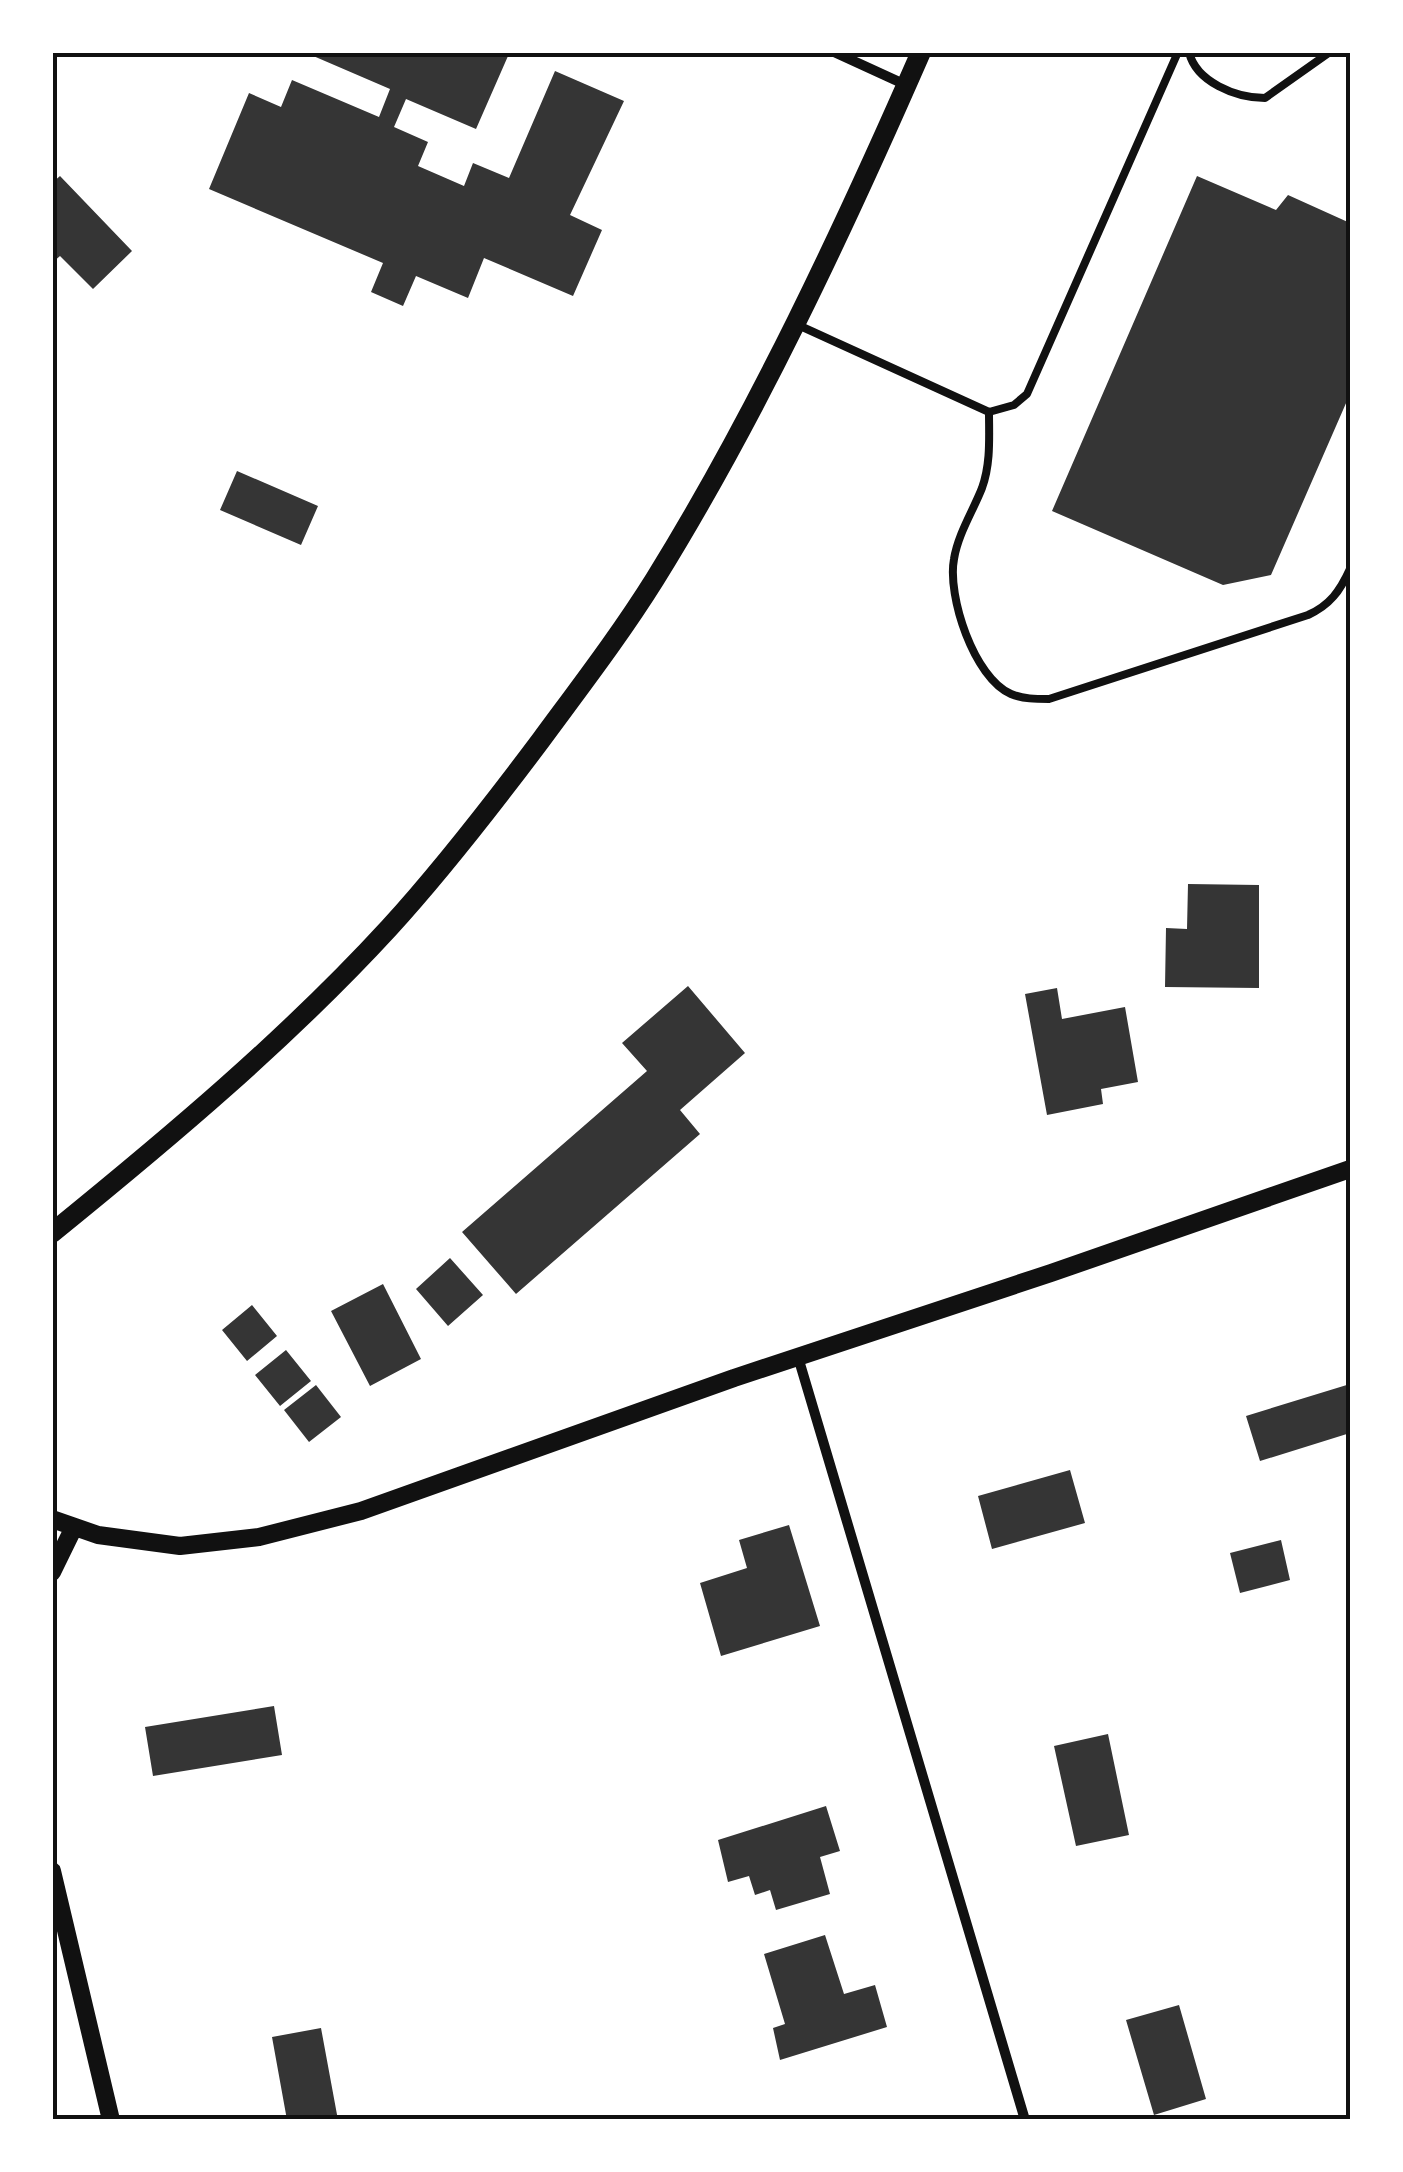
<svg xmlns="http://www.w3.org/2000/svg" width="1403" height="2172" font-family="'Exo 2',sans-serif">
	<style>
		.building { fill: #353535 }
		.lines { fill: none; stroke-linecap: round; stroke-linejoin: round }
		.service { stroke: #111; stroke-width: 8 }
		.minor { stroke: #111; stroke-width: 10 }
		.tertiary { stroke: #111; stroke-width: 18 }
		.secondary { stroke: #111; stroke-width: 20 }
		.neatline { fill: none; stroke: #111; stroke-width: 4 }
	</style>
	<rect width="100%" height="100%" fill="#fff"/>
	<path class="building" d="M304,52H500L508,56L476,129L406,99L394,127L428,142L418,166L464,186L473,163L509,178L555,71L624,101L570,215L602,230L573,296L484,258L468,298L416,276L403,306L371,292L383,263L209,189L249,93L281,107L292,80L379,117L390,89Z
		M60,176L132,251L93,289L60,256L52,263V183Z
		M1197,176L1276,210L1288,195L1350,223V394L1271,575L1223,585L1052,511Z
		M237,471L318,506L301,545L220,510Z
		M1188,884L1259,885V988L1165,987L1166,928L1187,929Z
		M688,986L745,1053L680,1110L700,1134L516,1294L462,1232L647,1071L622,1043Z
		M1057,988L1062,1019L1125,1007L1138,1082L1101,1089L1103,1104L1047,1115L1025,994Z
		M450,1258L483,1295L448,1326L416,1289Z
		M383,1284L421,1359L370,1386L331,1311Z
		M252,1305L277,1336L247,1361L222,1330Z
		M286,1350L311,1381L280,1406L255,1375Z
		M1350,1384V1433L1260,1461L1246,1416Z
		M316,1385L341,1417L309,1442L284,1410Z
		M1070,1470L1085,1523L992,1549L978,1496Z
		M789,1525L820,1626L721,1656L700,1583L747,1568L739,1540Z
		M1281,1540L1290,1580L1240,1593L1230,1553Z
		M274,1706L282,1755L153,1776L145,1727Z
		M1108,1734L1129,1835L1076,1846L1054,1746Z
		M826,1806L840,1851L820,1857L830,1894L776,1910L770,1890L755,1895L749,1876L728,1882L718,1840Z
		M825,1935L844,1994L875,1985L887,2027L780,2060L773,2028L785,2024L764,1954Z
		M1179,2005L1206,2099L1154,2115L1126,2020Z
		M321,2028L338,2120H287L272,2037Z"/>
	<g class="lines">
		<path class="service" d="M1189,52C1196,82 1236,98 1265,98L1330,52
			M798,325L989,412L1014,405L1027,394L1178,52
			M989,412C989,437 991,463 982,488C973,511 958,534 954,559C947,596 974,678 1011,694C1023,699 1036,699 1049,699L1308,615C1330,605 1340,591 1350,569"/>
		<path class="minor" d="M834,52L906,85
			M798,1357L1025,2120"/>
		<path class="tertiary" d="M52,1519L98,1535L180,1546L259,1537L361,1511L734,1378L1051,1273L1350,1169
			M52,1572L74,1527
			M52,1871L111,2120"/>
		<path class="secondary" d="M52,1233C169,1138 287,1039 389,928C443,869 493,804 541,740C580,687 620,635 655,579C756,416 844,228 921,52"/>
	</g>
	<rect width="1403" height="2172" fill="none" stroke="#ffffff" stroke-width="110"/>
	<rect x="55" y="55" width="1293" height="2062" class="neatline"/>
</svg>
